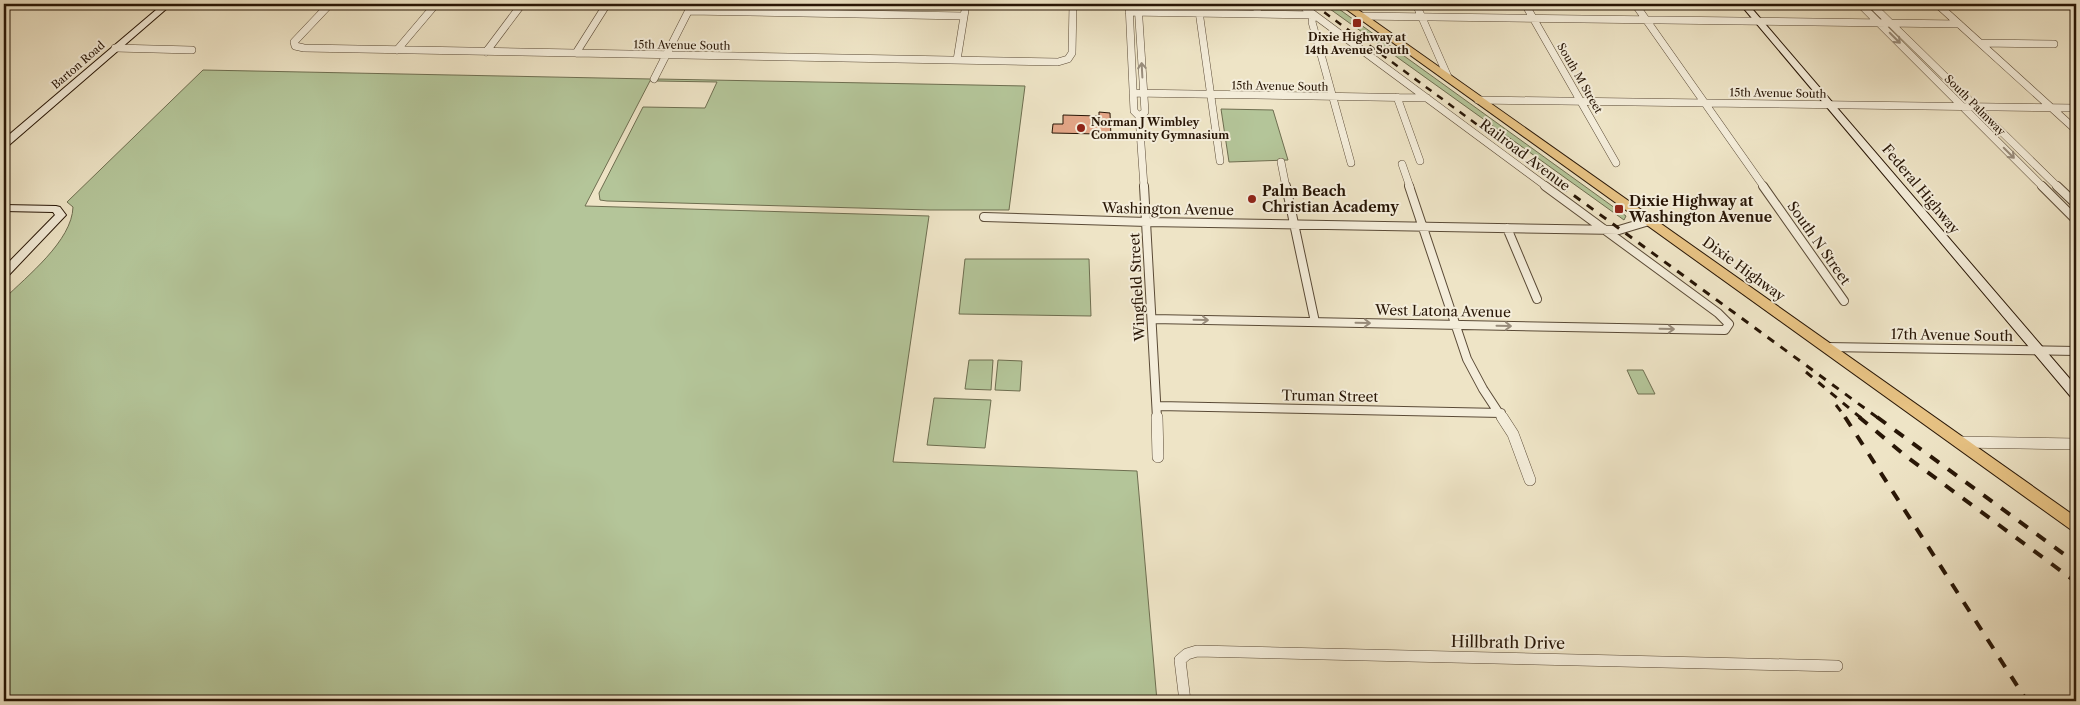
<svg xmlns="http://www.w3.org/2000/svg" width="2080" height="705" font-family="'Libre Caslon Text',serif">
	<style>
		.green { fill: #b4c599; stroke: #6e6e50 }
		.building { fill: #e2a586; stroke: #281606 }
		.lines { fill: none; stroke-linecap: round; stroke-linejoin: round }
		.street-far2-casing { stroke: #5a4a36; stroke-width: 8 }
		.street-far1-casing { stroke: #5a4a36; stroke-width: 10 }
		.street-casing { stroke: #5a4a36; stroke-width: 12 }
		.secondary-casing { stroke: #281606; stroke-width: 2 }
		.primary-casing { stroke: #281606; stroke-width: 2 }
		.street-far2 { stroke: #f4edda; stroke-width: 7 }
		.street-far1 { stroke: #f4edda; stroke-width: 8 }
		.street { stroke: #f4edda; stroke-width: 11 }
		.secondary { fill: #f4edda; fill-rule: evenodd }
		.primary { fill: #e7c283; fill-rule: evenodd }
		.rail-far2 { stroke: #281606; stroke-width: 2.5; stroke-dasharray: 7 7; stroke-linecap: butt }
		.rail-far1 { stroke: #281606; stroke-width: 3; stroke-dasharray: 8 8; stroke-linecap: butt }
		.rail { stroke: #281606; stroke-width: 4; stroke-dasharray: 11 11; stroke-linecap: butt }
		.oneway { stroke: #988c7b }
		.poi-dot { fill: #8f2418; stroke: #f4edda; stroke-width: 2 }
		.labels { text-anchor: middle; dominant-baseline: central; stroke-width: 4; stroke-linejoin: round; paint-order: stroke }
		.far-poi-label { font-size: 11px; font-weight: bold; fill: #281606; stroke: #f4edda }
		.far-street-label { font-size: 11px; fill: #281606; stroke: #f4edda }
		.street-label { font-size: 14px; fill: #281606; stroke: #f4edda }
		.poi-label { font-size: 14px; font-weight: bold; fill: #281606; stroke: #f4edda; text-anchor: start }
		.near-street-label { font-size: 16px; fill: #281606; stroke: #f4edda }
	</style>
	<rect width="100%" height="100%" fill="#eee4c6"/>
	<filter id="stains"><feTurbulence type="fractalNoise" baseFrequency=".004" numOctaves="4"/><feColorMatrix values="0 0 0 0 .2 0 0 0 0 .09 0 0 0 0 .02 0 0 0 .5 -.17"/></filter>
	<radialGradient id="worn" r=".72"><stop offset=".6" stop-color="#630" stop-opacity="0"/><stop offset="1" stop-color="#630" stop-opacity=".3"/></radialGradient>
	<path class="green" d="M1323,4H1332L1626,216L1624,220Z
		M203,70L651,79L585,206L929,216L893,462L1137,471L1157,701H4V299C27,276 72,241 73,207L67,202Z
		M658,79L1025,86L1009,210H930L607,201L600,200L599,193L643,107L705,108L717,82L657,81Z
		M1221,109L1273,110L1288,160L1229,162Z
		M965,259H1089L1091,316L959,314Z
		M969,360H993L991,390L965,389Z
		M998,360L1022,361L1020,391L995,390Z
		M1627,370H1643L1655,394H1638Z
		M934,398L991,400L985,448L927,445Z"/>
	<path class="building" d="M1099,112L1110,113L1111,137H1099V134L1052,133L1053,124H1063V115L1099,116Z"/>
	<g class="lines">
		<g class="street-far2-casing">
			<path id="street-far2" d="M330,4L294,42L295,46L304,48L1058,62L1068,59L1072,53L1073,4
				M1129,4L1134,111L1139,116L1144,187
				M1138,4L1145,112L1139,116
				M1198,4L1220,161
				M1256,4L1258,14
				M1416,4L1448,77
				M1525,4L1616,163
				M1635,4L1764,187
				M1860,4L2043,187
				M1871,4L2058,187
				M1937,4L2076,130
				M1305,8L1547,187
				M689,11L964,16
				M1129,12L1313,15L1312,22L1351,163
				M1360,16L1959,24
				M1981,43L2054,44
				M115,48L192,50
				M397,50L436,4
				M486,52L522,4
				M576,53L607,4
				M957,60L966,4
				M654,79L692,4
				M1133,93L1427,98
				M1397,97L1420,161
				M1478,100L2076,108
				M1281,162L1286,187
				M1402,164L1410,187"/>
		</g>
		<g class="street-far1-casing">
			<path id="street-far1" d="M1144,186L1157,418
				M1286,186L1315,322
				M1409,186L1467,359L1483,389L1502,418
				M1763,186L1844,301
				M2042,186L2076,220
				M2057,186L2076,204
				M984,217L1147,222L1619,230L1649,221
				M1507,228L1537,299
				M1152,319L1725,330L1729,324L1718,313L1545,186
				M1826,347L2076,351
				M1158,406L1501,413"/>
		</g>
		<g class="street-casing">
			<path id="street" d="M1157,417L1158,457
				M1502,417L1513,434L1530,480
				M1959,442L2076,444
				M1185,701L1180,660L1187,654L1197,651L1837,666"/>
		</g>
		<g class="secondary-casing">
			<path id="secondary" d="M163,4H172L8,146L4,147V139Z
				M1740,4H1748L2076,386V399L2071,397Z
				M4,205L56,206L60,207L66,215L8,276L4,277V267L55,215L53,212L4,211Z"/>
		</g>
		<g class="primary-casing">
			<path id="primary" d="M1339,4H1350L2076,517V531L2070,529Z"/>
		</g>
		<use href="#street-far2" class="street-far2"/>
		<use href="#street-far1" class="street-far1"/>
		<use href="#street" class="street"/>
		<use href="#secondary" class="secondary"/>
		<use href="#primary" class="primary"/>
		<path class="rail-far2" d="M1313,4L1562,187"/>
		<path class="rail-far1" d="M1561,186L1878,418
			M1806,372L1861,418
			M1836,405L1846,418"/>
		<path class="rail" d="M1845,417L2027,701
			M1859,417L1907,457L2076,582
			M1877,417L2076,563"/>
	</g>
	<defs><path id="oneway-shaft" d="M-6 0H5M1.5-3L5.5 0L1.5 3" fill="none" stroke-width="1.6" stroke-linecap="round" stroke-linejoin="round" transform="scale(1.25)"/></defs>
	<g class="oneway">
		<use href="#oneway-shaft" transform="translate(1895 38) rotate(45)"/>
		<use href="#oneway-shaft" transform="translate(1142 70) rotate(-93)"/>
		<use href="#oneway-shaft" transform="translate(2009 153) rotate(45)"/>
		<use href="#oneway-shaft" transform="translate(1201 320) rotate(1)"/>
		<use href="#oneway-shaft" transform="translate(1363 323) rotate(1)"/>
		<use href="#oneway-shaft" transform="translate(1504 326) rotate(1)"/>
		<use href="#oneway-shaft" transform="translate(1667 329) rotate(1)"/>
	</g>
	<g class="poi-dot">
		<rect x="1352" y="18" width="10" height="10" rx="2.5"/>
		<circle cx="1081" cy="128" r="5"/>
		<circle cx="1252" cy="199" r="5"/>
		<rect x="1614" y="204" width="10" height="10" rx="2.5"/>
	</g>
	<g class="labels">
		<g class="far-poi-label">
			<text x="1357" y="37">Dixie Highway at<tspan x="1357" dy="13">14th Avenue South</tspan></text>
			<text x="1091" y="122" text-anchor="start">Norman J Wimbley<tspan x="1091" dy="13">Community Gymnasium</tspan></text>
		</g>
		<g class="far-street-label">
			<text transform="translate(682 45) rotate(1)">15th Avenue South</text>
			<text transform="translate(78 65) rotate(-41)">Barton Road</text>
			<text transform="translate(1580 78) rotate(60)">South M Street</text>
			<text transform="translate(1280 86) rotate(1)">15th Avenue South</text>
			<text transform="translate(1778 93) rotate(1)">15th Avenue South</text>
			<text transform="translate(1975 105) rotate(45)">South Palmway</text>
		</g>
		<g class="street-label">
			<text transform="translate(1525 155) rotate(37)">Railroad Avenue</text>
			<text transform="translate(1921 189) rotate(50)">Federal Highway</text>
			<text transform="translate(1168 209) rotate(1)">Washington Avenue</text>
			<text transform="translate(1819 243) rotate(55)">South N Street</text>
			<text transform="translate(1744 269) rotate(36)">Dixie Highway</text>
			<text transform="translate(1137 287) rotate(-93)">Wingfield Street</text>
			<text transform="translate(1443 311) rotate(1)">West Latona Avenue</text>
			<text transform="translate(1952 335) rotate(1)">17th Avenue South</text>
			<text transform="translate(1330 396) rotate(1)">Truman Street</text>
		</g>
		<g class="poi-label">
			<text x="1262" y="191">Palm Beach<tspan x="1262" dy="16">Christian Academy</tspan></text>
			<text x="1629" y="201">Dixie Highway at<tspan x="1629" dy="16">Washington Avenue</tspan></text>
		</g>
		<g class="near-street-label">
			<text transform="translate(1508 642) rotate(1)">Hillbrath Drive</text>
		</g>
	</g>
	<rect width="2080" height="705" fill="none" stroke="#eee4c6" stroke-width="20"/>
	<rect x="5" y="5" width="2070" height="695" fill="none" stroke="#281606" stroke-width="2.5"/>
	<rect x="10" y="10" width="2060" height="685" fill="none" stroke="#281606"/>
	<rect width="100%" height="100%" filter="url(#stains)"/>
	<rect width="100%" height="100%" fill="url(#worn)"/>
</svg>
